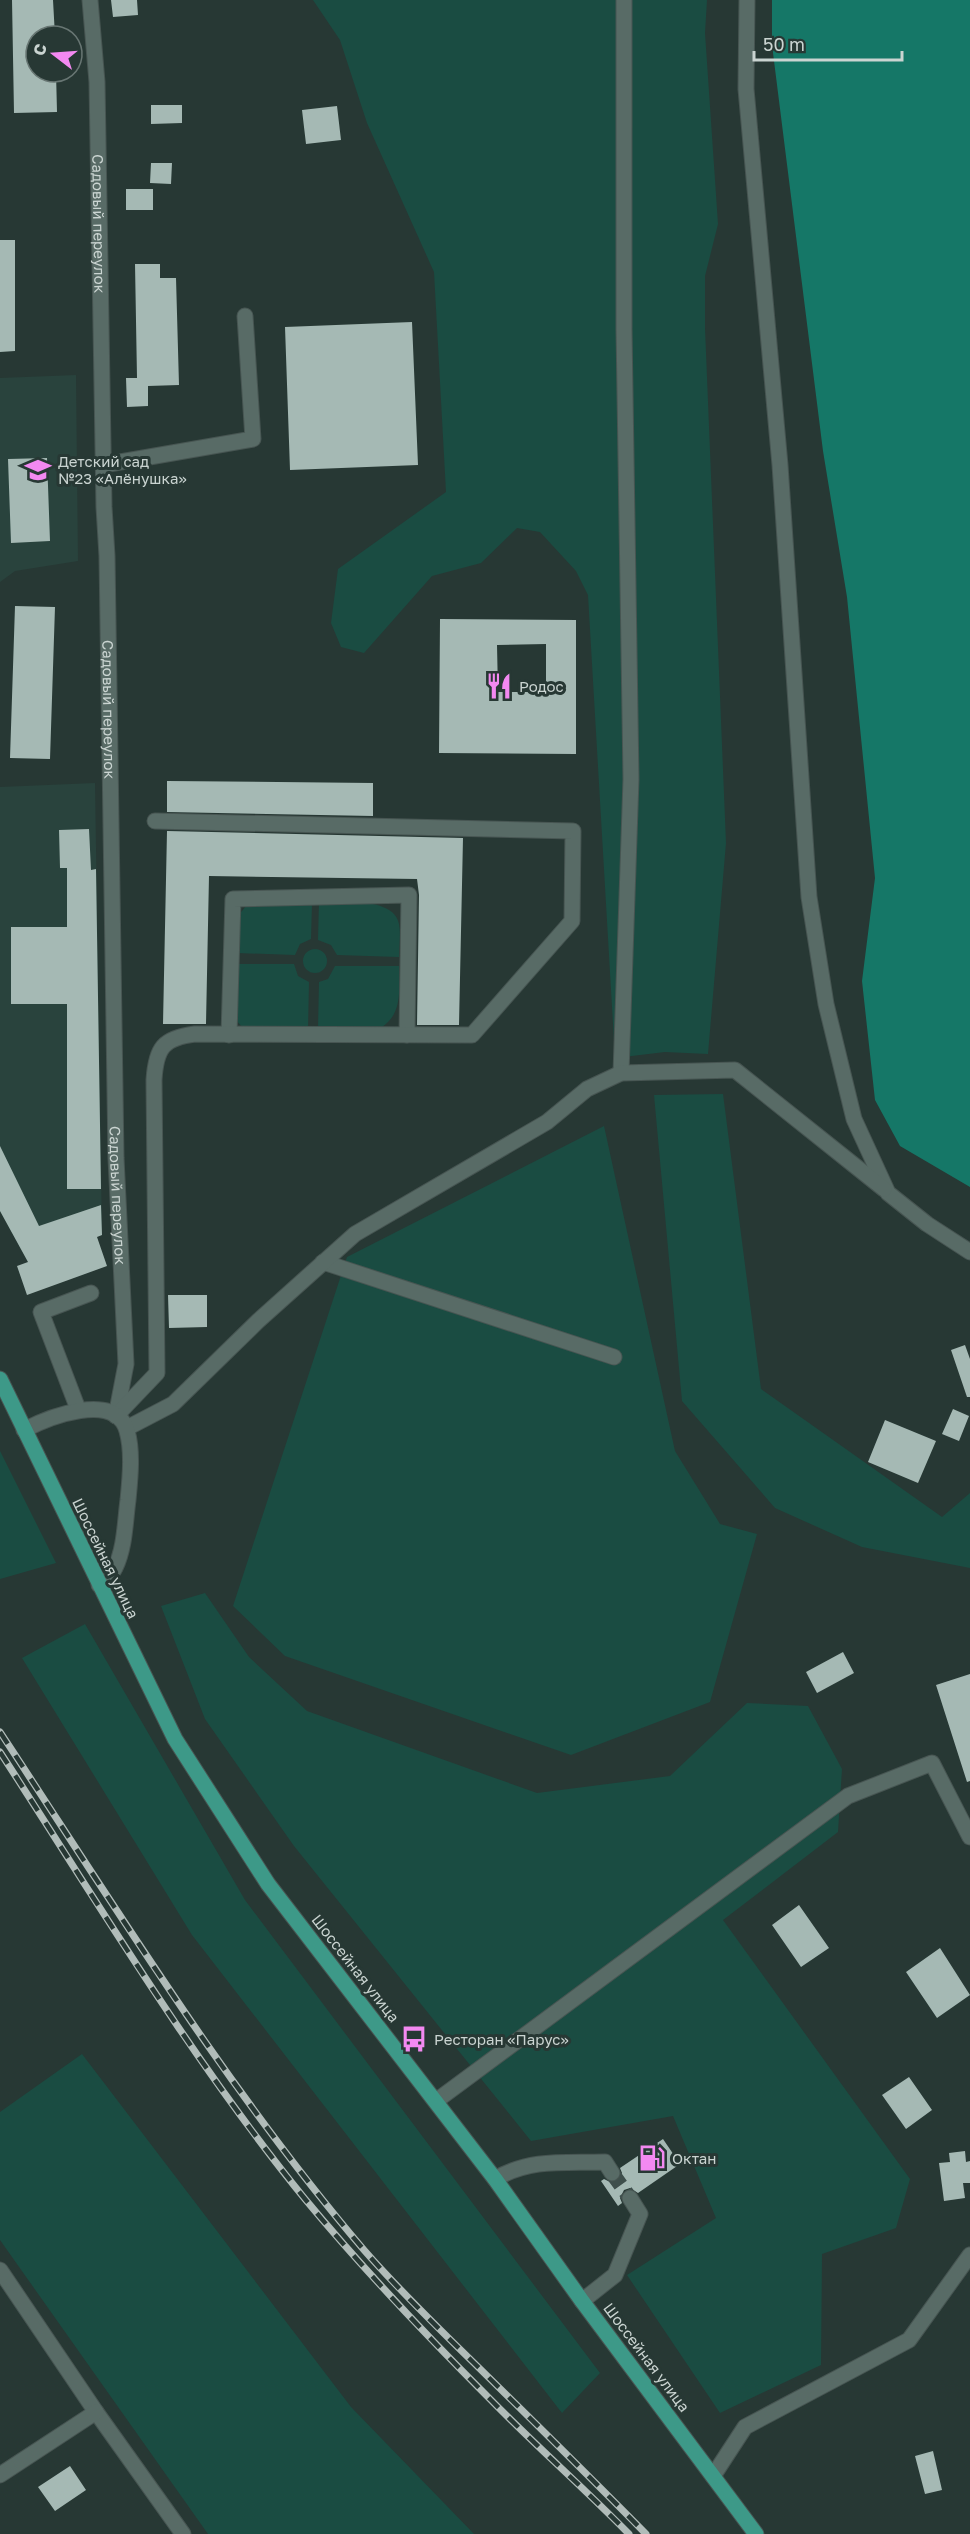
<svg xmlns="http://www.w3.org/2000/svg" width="970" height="2534" font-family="'Golos Text',sans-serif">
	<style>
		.built { fill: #29433d }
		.green { fill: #1a4c42 }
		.water { fill: #157767 }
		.building { fill: #a5b9b4; fill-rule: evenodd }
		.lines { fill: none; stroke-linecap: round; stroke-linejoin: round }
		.minor-tunnel { stroke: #3f4f4c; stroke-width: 15; stroke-dasharray: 15 8; stroke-linecap: butt }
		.minor-casing { stroke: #475552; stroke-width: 17 }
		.major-casing { stroke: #475552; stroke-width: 17 }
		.minor { stroke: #586b66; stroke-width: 15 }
		.major { stroke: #3d9988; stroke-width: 15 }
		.rail-casing { stroke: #b1bcb9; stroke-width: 7 }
		.rail { stroke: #273834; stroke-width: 4.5; stroke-dasharray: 14; stroke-linecap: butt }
		.labels { text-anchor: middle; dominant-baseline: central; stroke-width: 6; stroke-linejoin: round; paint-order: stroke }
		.street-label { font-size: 15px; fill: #cad4d1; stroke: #273834 }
		.poi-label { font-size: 15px; fill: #cad4d1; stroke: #273834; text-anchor: start }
	</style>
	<rect width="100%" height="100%" fill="#273834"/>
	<path class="built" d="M76,375L78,561L15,571L0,582V378Z
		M95,783L102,1235L28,1262L0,1211V787Z"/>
	<path class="green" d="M313,0H707L705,33L718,224L705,276V328L726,843L708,1054L665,1052L615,1058L588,595L576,571L540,532L517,528L481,563L432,576L364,653L341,647L331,623L338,569L446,492L434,272L367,123L340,40Z
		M319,902C341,903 394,896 399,924C401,934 399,946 399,957L337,955L331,945L318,940Z
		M312,903L311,939L300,944L295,955L237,953L238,916L246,906Z
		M303 961a12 12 0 1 1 24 0a12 12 0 1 1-24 0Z
		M236,964H294L298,976L309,982L308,1030L242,1027L236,1020Z
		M335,966H399C399,989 403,1013 382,1027L318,1029L319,982L328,979Z
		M723,1094L761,1389L942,1517L970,1493V1568L862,1547L775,1508L682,1401L654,1095Z
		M604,1126L675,1451L720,1524L757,1534L710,1702L571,1755L285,1656L233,1606L347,1257Z
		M0,1451L56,1563L0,1579Z
		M205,1593L249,1657L307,1711L537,1793L670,1776L747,1703L808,1706L842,1769L838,1832L723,1920L910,2179L896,2228L822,2254L821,2365L720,2413L627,2275L716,2218L673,2116L531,2141L294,1846L205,1719L161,1606Z
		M85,1624L245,1900L600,2373L562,2413L192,1935L22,1658Z
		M82,2054L351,2407L474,2534H208L0,2240V2112Z"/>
	<path class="water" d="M772,0H970V1187L900,1146L875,1100L862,981L875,878L847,597L823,451L772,45Z"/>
	<path class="building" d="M12,0H53L55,36H36V72H56L57,112L14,113Z
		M111,0H137L138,15L113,17Z
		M151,105H182V123L151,124Z
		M337,106L341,140L306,144L302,110Z
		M151,163H172L171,184L150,183Z
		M126,189H153V210H126Z
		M0,240H15V351L0,352Z
		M135,264H160V278H176L179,385L148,386V406L127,407L126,378H137Z
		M412,322L418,465L290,470L285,327Z
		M47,458L50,541L11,543L8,459Z
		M15,606L55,607L50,759L10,758Z
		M440,619L576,620V754L439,753ZM546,644V692H498L497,645Z
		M167,781L373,783V816L167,812Z
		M89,829L91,870L96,869L101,1189H67V1004H11V927H67V868H60L59,830Z
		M167,831L463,838L459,1025H417L419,895L417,879L209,876L206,1024H163Z
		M0,1146L39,1226L101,1205L102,1235L97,1237L107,1266L27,1295L17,1266L28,1262L0,1211Z
		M168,1295H207V1327L169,1328Z
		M965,1345L970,1359V1397H967L951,1350Z
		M953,1409L969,1416L959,1441L942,1434Z
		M885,1420L936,1441L918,1483L868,1462Z
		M843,1652L854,1673L817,1693L806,1672Z
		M970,1674V1781L967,1782L936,1685Z
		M799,1905L829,1948L801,1967L772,1925Z
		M940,1948L970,1995L937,2018L906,1972Z
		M909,2077L932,2110L906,2129L882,2095Z
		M663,2139L680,2164L638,2193L630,2188L624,2190L620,2198L622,2203L618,2206L601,2181L604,2179L612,2183L618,2181L622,2173L620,2168Z
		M965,2151L966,2162L970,2161V2183H963L965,2198L944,2201L939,2163L950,2162L949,2153Z
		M933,2451L942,2490L925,2494L915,2456Z
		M70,2466L86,2490L55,2511L38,2487Z"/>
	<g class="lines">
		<path class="minor-tunnel" d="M612,2173L630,2198"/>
		<g class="minor-casing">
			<g id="minor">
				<path id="s1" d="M90,0L97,82L104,507L107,556L116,1158L126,1364L116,1416"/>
				<path d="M747,0L746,89L780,465L809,897L826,1004L854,1119L888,1193L927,1224L970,1252"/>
				<path d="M103,465L253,439L245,316"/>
				<path d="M229,1035L233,899L409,895L407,1035"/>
				<path d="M621,1073L631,779L624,329V0"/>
				<path d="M323,1262L614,1357"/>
				<path d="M78,1409L41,1312L91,1293"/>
				<path d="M116,1416L157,1373L154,1080C156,1048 163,1038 195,1034L472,1035L572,921L573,831L155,821"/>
				<path d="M127,1428L173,1404L258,1321L355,1234L547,1122L587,1089L621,1073L735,1070L884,1189"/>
				<path d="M24,1430C47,1418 116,1390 127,1431C133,1452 130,1479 128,1500C125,1522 125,1548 115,1568C112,1575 104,1580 99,1585"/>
				<path d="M436,2101L848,1796L932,1763L970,1837"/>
				<path d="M495,2179C531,2158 565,2163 605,2162L612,2173"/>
				<path d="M0,2270L96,2412L183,2534"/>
				<path d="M582,2301L615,2275L640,2214L630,2198"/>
				<path d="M0,2475L96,2412"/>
				<path d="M713,2476L745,2427L909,2340L970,2255"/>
			</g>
		</g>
		<g class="major-casing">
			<path id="major" d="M0,1379L175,1739L268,1884L495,2179L582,2301L756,2534"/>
		</g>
		<use href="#minor" class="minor"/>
		<use href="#major" class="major"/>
		<g class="rail-casing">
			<path id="rail" d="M0,1732C116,1908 227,2089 364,2250C398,2289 436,2326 473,2362C531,2419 589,2476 646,2534
				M0,1752C98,1903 191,2059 305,2199C363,2269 427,2336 491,2400C536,2446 584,2488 629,2534"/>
		</g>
		<use href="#rail" class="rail"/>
	</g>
	<defs>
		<g id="school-bare" transform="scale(2.07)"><path d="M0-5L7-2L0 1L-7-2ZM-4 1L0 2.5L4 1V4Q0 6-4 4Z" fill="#f389f1" stroke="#273834" stroke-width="2.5" paint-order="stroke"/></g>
		<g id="restaurant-bare" transform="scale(2.07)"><path d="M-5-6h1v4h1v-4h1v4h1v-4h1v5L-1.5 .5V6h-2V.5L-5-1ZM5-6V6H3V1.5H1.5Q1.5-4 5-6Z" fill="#f389f1" stroke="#273834" stroke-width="2.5" paint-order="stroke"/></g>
		<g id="bus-bare" transform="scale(2.07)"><path d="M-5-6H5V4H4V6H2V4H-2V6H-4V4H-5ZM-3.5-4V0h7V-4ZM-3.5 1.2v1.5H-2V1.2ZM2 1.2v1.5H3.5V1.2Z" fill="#f389f1" stroke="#273834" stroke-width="2.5" paint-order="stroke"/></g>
		<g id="fuel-bare" transform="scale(2.07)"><path d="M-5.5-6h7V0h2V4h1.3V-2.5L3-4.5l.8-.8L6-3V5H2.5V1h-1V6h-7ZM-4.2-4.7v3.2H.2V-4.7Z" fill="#f389f1" stroke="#273834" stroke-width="2.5" paint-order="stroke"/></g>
	</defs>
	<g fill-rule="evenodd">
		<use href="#school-bare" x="38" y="470"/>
		<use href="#restaurant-bare" x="499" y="686"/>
		<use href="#bus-bare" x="414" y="2039"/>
		<use href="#fuel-bare" x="652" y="2158"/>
	</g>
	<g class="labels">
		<g class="street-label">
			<text stroke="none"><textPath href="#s1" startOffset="224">Садовый переулок</textPath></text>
			<text stroke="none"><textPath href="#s1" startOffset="710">Садовый переулок</textPath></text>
			<text stroke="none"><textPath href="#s1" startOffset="1196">Садовый переулок</textPath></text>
			<text transform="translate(106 1558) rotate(64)">Шоссейная улица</text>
			<text transform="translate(356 1968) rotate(52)">Шоссейная улица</text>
			<text transform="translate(647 2357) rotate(53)">Шоссейная улица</text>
		</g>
		<g class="poi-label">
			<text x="58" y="461">Детский сад<tspan x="58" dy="17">№23 «Алёнушка»</tspan></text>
			<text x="519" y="686">Родос</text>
			<text x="434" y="2039">Ресторан «Парус»</text>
			<text x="672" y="2158">Октан</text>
		</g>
	</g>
	<g transform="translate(54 54) rotate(287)"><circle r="28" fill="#273834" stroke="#687673" stroke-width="1.5"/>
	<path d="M0-4.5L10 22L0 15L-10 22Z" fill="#f389f1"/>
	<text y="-9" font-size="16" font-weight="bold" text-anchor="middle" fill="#cad4d1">С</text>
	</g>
	<path d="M754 51v9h148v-9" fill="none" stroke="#cad4d1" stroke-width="3"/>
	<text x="763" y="51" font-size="18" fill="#cad4d1" stroke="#273834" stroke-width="4.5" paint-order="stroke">50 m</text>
</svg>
